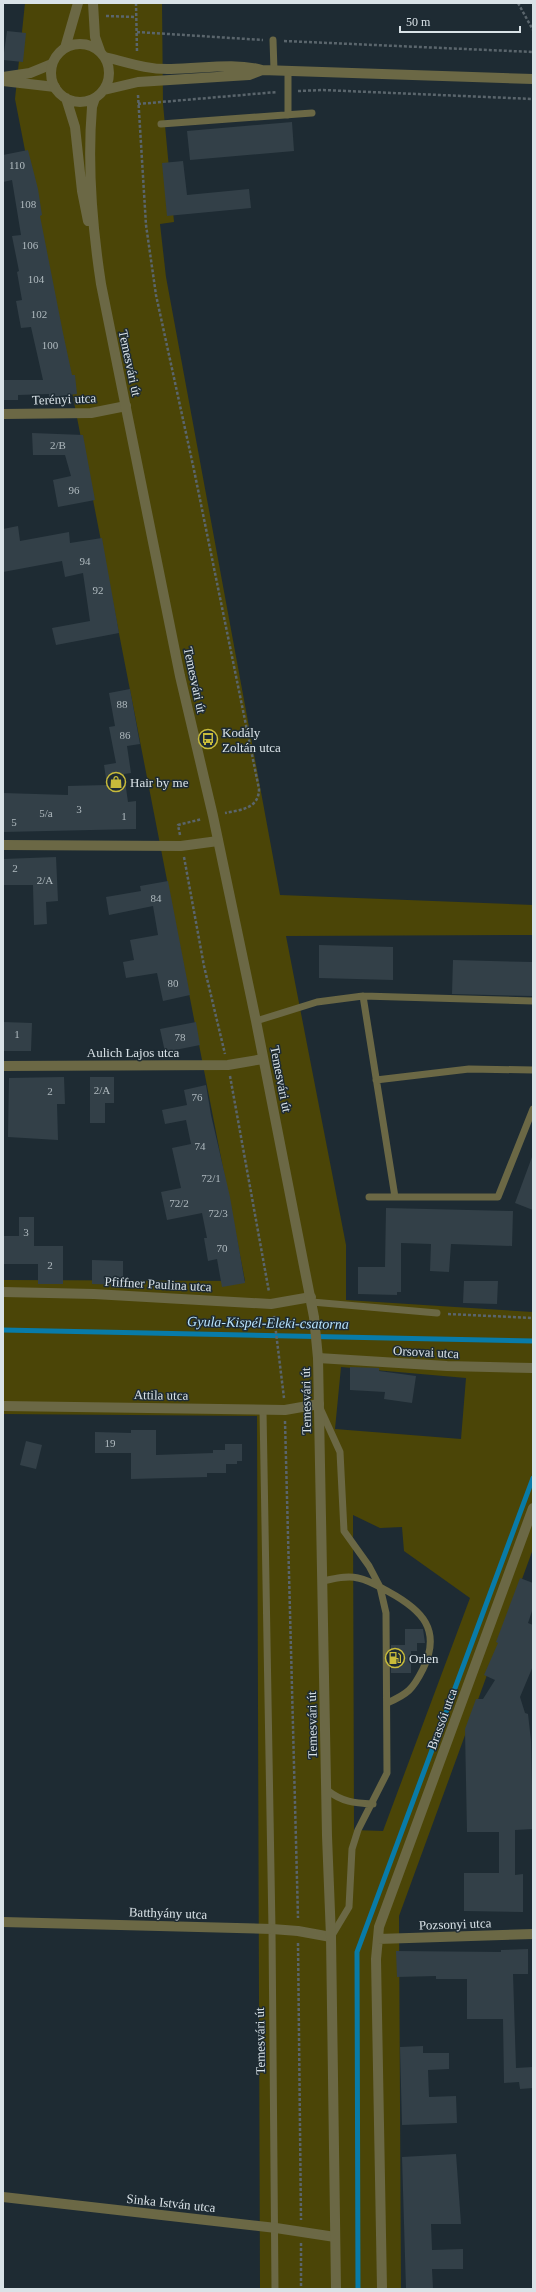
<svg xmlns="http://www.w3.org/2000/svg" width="536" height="2292" font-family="Georgia,serif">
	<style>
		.green { fill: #4b4507; fill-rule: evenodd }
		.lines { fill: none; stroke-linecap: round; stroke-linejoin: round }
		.stream { stroke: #087ba8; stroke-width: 5 }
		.building { fill: #334048 }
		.path { stroke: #5a656c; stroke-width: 2.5; stroke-dasharray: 3 2; stroke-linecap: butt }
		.service { stroke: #6b6845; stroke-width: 7 }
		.minor { stroke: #6b6845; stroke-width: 10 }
		.tertiary { stroke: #6b6845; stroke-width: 10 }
		.labels { text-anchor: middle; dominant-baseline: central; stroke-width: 3; stroke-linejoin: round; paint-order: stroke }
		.number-label { font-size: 11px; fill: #b0babf }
		.street-label { font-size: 13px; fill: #d9e2e7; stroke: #1e2b33 }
		.poi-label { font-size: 13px; fill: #d9e2e7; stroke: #1e2b33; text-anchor: start }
		.water-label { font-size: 14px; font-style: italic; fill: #b8e3fd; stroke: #1e2b33 }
	</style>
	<rect width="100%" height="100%" fill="#1e2b33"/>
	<path class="green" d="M25,3H162L163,104L174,222L160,224L166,277L280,895L533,905V935L286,936L346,1245V1300L533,1312V1549L399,1916L401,2289H260L257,1416L3,1414V1280L245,1281L15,99ZM341,1367L466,1378L461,1439L335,1429ZM353,1515L380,1528L402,1527L404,1551L470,1598L383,1831L354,1830Z"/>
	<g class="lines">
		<path class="stream" d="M3,1330L533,1341
			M358,2289L357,1952L533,1478"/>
	</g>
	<path class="building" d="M7,31L26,33L23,62L3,60Z
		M292,122L294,151L190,160L187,131Z
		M28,150L38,189L42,215L40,216L63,333L72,375H75L77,394L49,397V394L18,395V400H3V380H43L31,327L21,328L16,301L22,300L17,272L19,271L12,236L21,235L12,180L3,182V155Z
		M183,161L187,195L249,189L251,208L167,216L162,163Z
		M32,433L83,435L95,500L58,507L53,480L71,476L65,455H33Z
		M18,526L20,541L69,532L70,543L102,538L119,633L56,645L52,628L90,621L83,573L65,577L62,561L3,572V529Z
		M130,689L140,744L127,746L131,773L124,774L128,802L136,801V829L3,832V793L68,795V786L107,785L104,765L116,763L109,727L115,726L109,693Z
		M56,857L58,901L46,902L47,924L34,925L33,885H3V859Z
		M168,881L190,995L163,1001L157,973L126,978L123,962L134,960L130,940L158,935L153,906L109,915L106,897L141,891L140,886Z
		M319,945L393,947V980L319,978Z
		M453,960L533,962V996L452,994Z
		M3,1022L32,1023L31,1051H3Z
		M196,1022L200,1045L165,1052L160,1029Z
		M64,1077L65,1104H57L58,1140L8,1137L9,1078Z
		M90,1077H114V1103H105V1123H90Z
		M206,1085L211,1115L230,1197L245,1283L222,1287L217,1259L208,1261L204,1238H207L202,1213L167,1220L161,1192L181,1188L172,1148L191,1144L186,1120L165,1124L162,1110L187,1105L184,1090Z
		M532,1157L533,1158V1210L515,1203Z
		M386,1208L513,1211L512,1246L451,1244L449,1272L430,1271L431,1244L401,1243V1292H397V1295L358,1294V1267H385Z
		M19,1217H34V1246H63V1284H38V1264H3V1236H19Z
		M92,1260L123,1261V1285L92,1284Z
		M464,1281H498L497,1304L463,1303Z
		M350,1367L379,1368V1371L416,1376L412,1403L384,1399L385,1392L350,1390Z
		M131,1430H156V1455L213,1453V1450H225V1444H242V1461H237V1464H226V1473H207V1477L131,1479V1453H95V1432L131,1433Z
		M26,1441L42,1445L36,1469L20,1465Z
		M520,1578L533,1583V1608L528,1623L533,1625V1666L520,1697L525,1713L528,1714L531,1741L533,1829L515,1830V1875L523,1874V1912L464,1911V1873H499V1832H467L465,1729L476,1699H483L495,1680L484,1675L498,1643L496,1642Z
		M405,1629H423L425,1643H417V1651H411V1673H391V1645H405Z
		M528,1949V1974H513L516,2068L533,2067V2088L520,2089L519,2082L504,2083L503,2019H467V1979H436V1976L397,1977L396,1951L501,1952V1950Z
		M423,2046V2053H449V2069L428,2070L429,2097L456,2096L457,2123L402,2125L400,2047Z
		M456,2154L461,2224H431L432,2250L463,2249V2269H432L433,2289H406L402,2157Z"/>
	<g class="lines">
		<path class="path" d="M136,3L137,52
			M518,3L533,30
			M106,16L136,17
			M137,32L263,40
			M284,41L533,52
			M298,91L323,90L533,99
			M138,95L146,225L156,295L194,470L259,789C259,809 240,810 225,813
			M138,104L277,92
			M180,835L178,825L202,819
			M184,857L204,966L225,1054
			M230,1076L269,1292
			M448,1314L533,1318
			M274,1316L284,1398
			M285,1421L298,1918
			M298,1943L301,2220
			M301,2243V2289"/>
		<path class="service" d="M273,40L274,70
			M288,70V115
			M161,124L312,113
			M363,996L395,1197H498L533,1109
			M256,1021L317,1002L363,996L533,1001
			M376,1080L469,1069L533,1070
			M369,1197H395
			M312,1302L437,1313
			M320,1408L340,1452L344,1531L369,1566L380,1587L386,1613L387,1773L358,1830L352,1849L349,1907L331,1937
			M263,1410L272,1929L275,2289
			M322,1581C334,1579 346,1575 358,1578C369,1580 380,1587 389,1592C422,1610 442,1630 423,1669C413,1689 408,1694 387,1703
			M327,1790C342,1802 354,1803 373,1804"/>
		<path class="minor" d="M3,77L30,73L52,64
			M3,81L55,87
			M3,414L91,413L126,406
			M3,845L181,846L218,841
			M3,1066L228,1065L263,1059
			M3,1292L94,1294L271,1304L311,1297
			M318,1358L447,1366L533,1368
			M3,1406L285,1410L319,1404
			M3,1922L272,1929L298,1931L331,1937
			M378,1939L533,1934
			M3,2197L276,2228L335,2237
			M382,2289L376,1959L379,1927L533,1508"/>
		<path class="tertiary" d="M93,3L95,37L100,51
			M51 73a29 29 0 1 1 58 0a29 29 0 1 1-58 0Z
			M65,48L78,3
			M105,57C126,62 148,70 171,69C201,69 233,62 262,70L533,79
			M104,90L138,82L249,75L262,70
			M66,98L75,127L82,191L88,221
			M95,98L92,107C87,167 92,225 101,284L180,676L213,816L256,1021L314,1317L318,1358L327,1836L331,1937L336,2289"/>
	</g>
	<defs>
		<g id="bus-ring" transform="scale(1)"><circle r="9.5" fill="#1e2b33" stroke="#c8bb3b" stroke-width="1.5"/><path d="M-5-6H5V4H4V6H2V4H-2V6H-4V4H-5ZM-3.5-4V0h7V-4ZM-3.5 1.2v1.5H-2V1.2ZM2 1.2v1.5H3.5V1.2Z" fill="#c8bb3b"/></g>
		<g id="shop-ring" transform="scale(1)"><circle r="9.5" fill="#1e2b33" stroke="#c8bb3b" stroke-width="1.5"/><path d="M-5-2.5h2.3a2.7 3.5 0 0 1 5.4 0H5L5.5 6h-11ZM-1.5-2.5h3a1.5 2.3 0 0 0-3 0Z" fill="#c8bb3b"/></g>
		<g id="fuel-ring" transform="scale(1)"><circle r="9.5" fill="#1e2b33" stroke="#c8bb3b" stroke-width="1.5"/><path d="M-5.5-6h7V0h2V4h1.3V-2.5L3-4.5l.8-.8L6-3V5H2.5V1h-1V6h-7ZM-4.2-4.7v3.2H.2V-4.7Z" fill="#c8bb3b"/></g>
	</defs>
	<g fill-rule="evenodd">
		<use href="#bus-ring" x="208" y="739"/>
		<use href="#shop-ring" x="116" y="782"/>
		<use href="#fuel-ring" x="395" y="1658"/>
	</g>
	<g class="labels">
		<g class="number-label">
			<text x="17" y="165">110</text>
			<text x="28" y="204">108</text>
			<text x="30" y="245">106</text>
			<text x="36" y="279">104</text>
			<text x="39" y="314">102</text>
			<text x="50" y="345">100</text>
			<text x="58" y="445">2/B</text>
			<text x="74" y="490">96</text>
			<text x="85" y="561">94</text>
			<text x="98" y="590">92</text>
			<text x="122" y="704">88</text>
			<text x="125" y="735">86</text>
			<text x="79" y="809">3</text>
			<text x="46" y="813">5/a</text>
			<text x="124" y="816">1</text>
			<text x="14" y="822">5</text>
			<text x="15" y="868">2</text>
			<text x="45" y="880">2/A</text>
			<text x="156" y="898">84</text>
			<text x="173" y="983">80</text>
			<text x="17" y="1034">1</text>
			<text x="180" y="1037">78</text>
			<text x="102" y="1090">2/A</text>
			<text x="50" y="1091">2</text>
			<text x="197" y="1097">76</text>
			<text x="200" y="1146">74</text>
			<text x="211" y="1178">72/1</text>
			<text x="179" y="1203">72/2</text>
			<text x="218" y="1213">72/3</text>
			<text x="26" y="1232">3</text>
			<text x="222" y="1248">70</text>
			<text x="50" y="1265">2</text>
			<text x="110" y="1443">19</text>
		</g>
		<g class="street-label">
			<text transform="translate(130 363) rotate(78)">Temesvári út</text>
			<text transform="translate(64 399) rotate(-2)">Terényi utca</text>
			<text transform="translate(195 680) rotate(78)">Temesvári út</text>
			<text x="133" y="1052">Aulich Lajos utca</text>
			<text transform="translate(281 1079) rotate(79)">Temesvári út</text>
			<text transform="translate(158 1284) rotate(3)">Pfiffner Paulina utca</text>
			<text transform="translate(426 1352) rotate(3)">Orsovai utca</text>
			<text transform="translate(161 1395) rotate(1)">Attila utca</text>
			<text transform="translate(306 1401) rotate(-91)">Temesvári út</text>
			<text transform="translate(442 1719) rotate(-70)">Brassói utca</text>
			<text transform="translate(312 1725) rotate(-91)">Temesvári út</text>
			<text transform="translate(168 1913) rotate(2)">Batthyány utca</text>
			<text transform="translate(455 1924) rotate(-2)">Pozsonyi utca</text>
			<text transform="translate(260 2041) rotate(-91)">Temesvári út</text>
			<text transform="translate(171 2203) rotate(6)">Sinka István utca</text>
		</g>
		<g class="poi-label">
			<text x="222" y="732">Kodály<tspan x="222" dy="15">Zoltán utca</tspan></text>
			<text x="130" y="782">Hair by me</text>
			<text x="409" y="1658">Orlen</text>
		</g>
		<g class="water-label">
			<text transform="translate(268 1323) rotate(1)">Gyula-Kispél-Eleki-csatorna</text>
		</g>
	</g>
	<rect width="536" height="2292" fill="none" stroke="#d9e2e7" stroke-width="8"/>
	<path d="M400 26v6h120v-6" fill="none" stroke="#d9e2e7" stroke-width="2"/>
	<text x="406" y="26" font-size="12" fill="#d9e2e7" stroke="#1e2b33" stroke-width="3" paint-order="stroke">50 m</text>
</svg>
